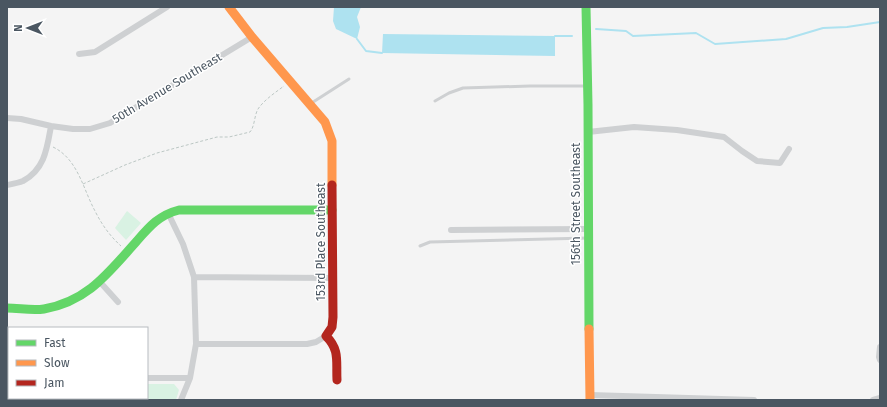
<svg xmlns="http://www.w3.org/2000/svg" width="887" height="407" font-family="'Fira Sans',sans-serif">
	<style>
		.green { fill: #d9f2e3 }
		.water { fill: #aee2f0 }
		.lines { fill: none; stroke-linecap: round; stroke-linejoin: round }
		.stream { stroke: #aee2f0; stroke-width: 2 }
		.path { stroke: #bcc7c4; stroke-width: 1; stroke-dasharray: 3 2; stroke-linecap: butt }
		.lane { stroke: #ced0d2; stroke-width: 3 }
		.street { stroke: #ced0d2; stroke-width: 6 }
		.fast { stroke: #63d668; stroke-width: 9 }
		.slow { stroke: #ff974d; stroke-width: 9 }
		.jam { stroke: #b3261e; stroke-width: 9 }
		.labels { text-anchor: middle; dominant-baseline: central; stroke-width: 3; stroke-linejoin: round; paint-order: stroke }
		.street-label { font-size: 12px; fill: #4a5661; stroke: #fff }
	</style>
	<rect width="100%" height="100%" fill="#f4f4f4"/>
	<path class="green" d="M127,211L141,223L126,240L115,228Z
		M7,384H9V398H147V384H174L179,390L176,400H7Z"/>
	<path class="water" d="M334,7H361L357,17L360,27L357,39L336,29L333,21Z
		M383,34L555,36V56L382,53Z"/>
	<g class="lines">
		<path class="stream" d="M596,29L626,31L633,36L696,33L715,44L786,39L823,28L847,27L880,22
			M555,36H572
			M357,39L366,51L382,53"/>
		<path class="path" d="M53,147C78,159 83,189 95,211C102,225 110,236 121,246
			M83,184L125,165L157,153L217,137H229L250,132C255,126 254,116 258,109C264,100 276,92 284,86"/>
		<path class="lane" d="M435,101L449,93L463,88L530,86H586
			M310,104L349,79
			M420,246L430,242L588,238"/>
		<path class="street" d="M79,54L95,52L167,7
			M7,118L21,119L51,126L73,129H90L110,123L252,37
			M588,132L634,127L677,130L724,137L742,151L757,161L780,163L789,149
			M7,185C12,184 18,183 23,181C45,169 47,148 51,126
			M168,213L183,244L194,277L196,344L190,378L181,400
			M451,230L588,229
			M194,277L333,278
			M100,282L118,302
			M196,344H307L316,342L326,336
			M880,347L879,357L880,360
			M147,378H190
			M7,379H9
			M590,395L754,400
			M873,400L880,398"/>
		<path class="fast" d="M586,7L588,105L589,329
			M7,308C19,308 32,311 44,309C88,301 108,273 136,242C149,227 159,215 179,210H332"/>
		<path class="slow" d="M229,7L252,37L325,122L332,141V185
			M589,329L590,400"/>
		<path class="jam" d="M332,185L333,317L332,327L326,336C340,350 336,361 337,380"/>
	</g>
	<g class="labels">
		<g class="street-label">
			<text transform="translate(167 88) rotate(-31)">50th Avenue Southeast</text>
			<text transform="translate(576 204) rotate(-90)">156th Street Southeast</text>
			<text transform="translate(321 242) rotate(-90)">153rd Place Southeast</text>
		</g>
	</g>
	<rect width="887" height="407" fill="none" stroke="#4a5661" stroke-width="16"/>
	<rect x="8" y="327" width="140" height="72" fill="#ffffff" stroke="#b7bbc0"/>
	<rect x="16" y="340" width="20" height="6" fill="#63d668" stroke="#b7bbc0"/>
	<text x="44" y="347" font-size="12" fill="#4a5661">Fast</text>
	<rect x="16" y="360" width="20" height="6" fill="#ff974d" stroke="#b7bbc0"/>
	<text x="44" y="367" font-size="12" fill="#4a5661">Slow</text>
	<rect x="16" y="380" width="20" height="6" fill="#b3261e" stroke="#b7bbc0"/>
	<text x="44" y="387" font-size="12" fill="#4a5661">Jam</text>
	<g transform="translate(28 28) rotate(270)" stroke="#ffffff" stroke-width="3" paint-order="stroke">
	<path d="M0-3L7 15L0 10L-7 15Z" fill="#4a5661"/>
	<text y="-6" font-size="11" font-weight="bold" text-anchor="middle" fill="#4a5661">N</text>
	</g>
</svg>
